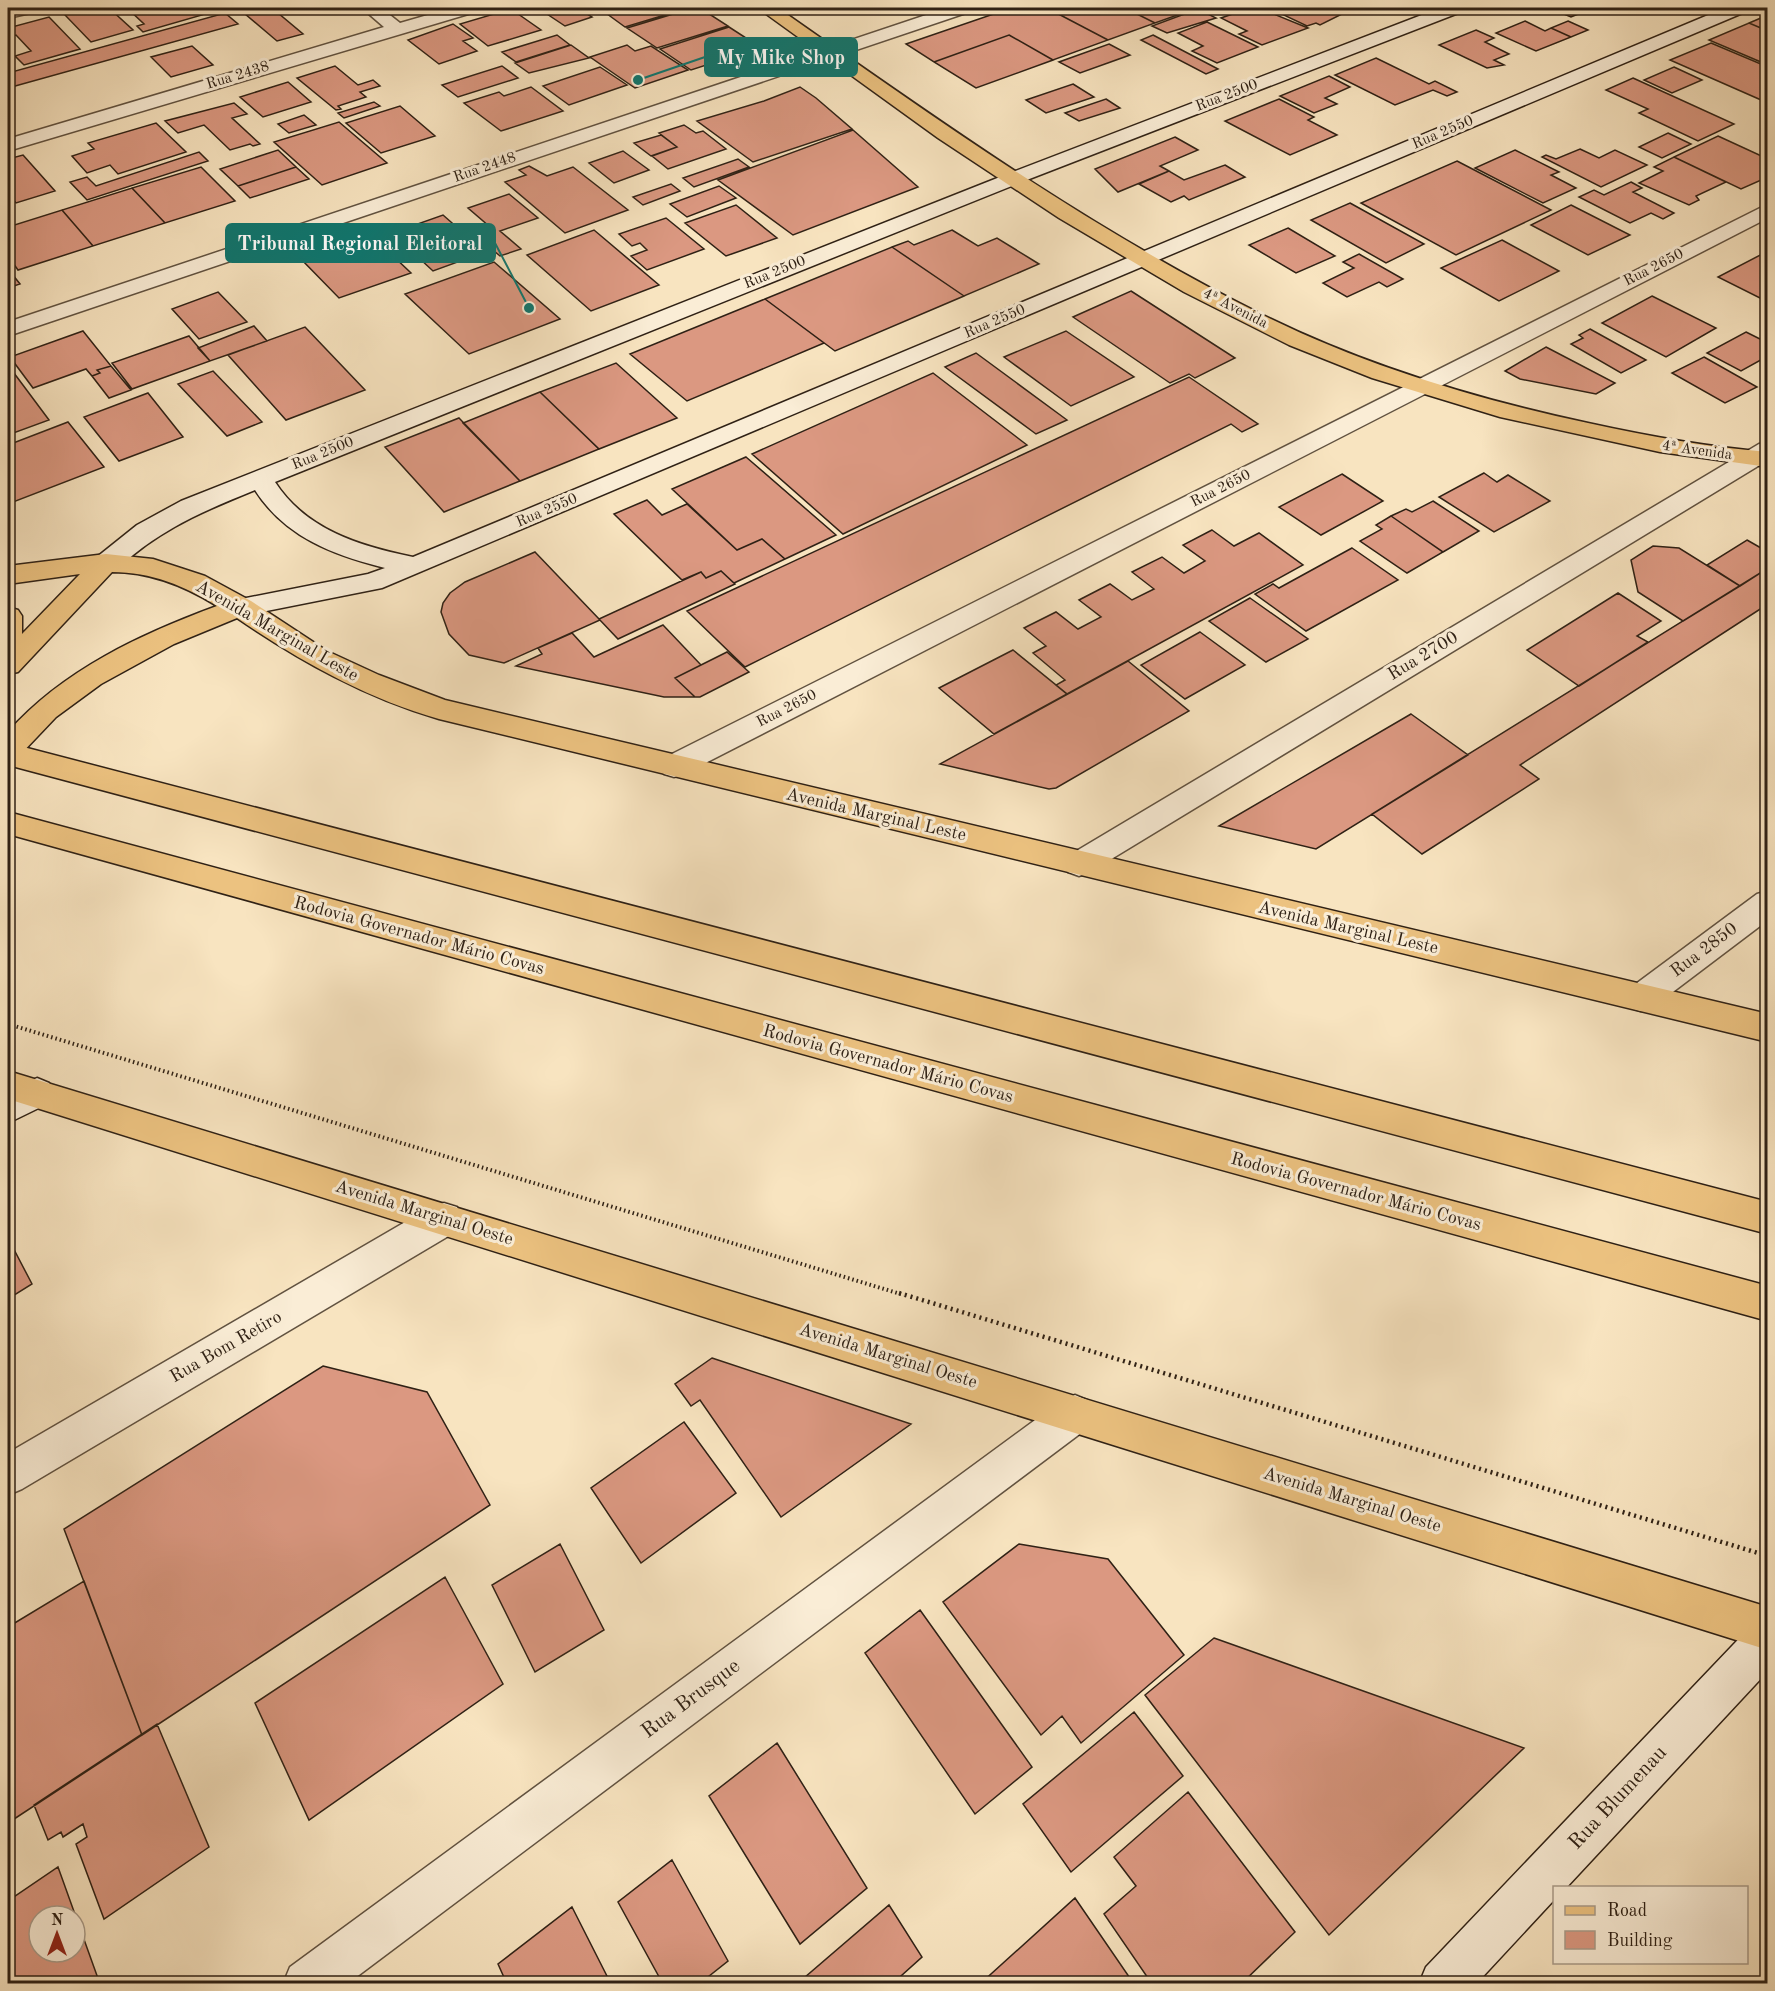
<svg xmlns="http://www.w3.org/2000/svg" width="1775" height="1991" font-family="'Old Standard TT',serif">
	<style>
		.building { fill: #db9881; stroke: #2f2115; stroke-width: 1.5; fill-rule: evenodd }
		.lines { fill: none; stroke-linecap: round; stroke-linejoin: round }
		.street-casing { stroke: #615240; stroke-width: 3 }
		.secondary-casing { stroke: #2f2115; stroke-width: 3 }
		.primary-casing { stroke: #2f2115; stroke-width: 3 }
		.highway-casing { stroke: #2f2115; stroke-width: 3 }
		.path-far1 { stroke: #2f2115; stroke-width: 4; stroke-dasharray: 1.5 3; stroke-linecap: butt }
		.path { stroke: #2f2115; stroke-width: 4.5; stroke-dasharray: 2 4; stroke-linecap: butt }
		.street { fill: #faedd6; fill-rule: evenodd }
		.secondary { fill: #faedd6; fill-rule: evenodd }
		.primary { fill: #ecc280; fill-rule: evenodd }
		.highway { fill: #ecc280; fill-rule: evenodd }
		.labels { text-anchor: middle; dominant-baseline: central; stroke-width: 6; stroke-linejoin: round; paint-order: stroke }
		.far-street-label { font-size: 15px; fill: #2f2115; stroke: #faedd6 }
		.street-label { font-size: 18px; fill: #2f2115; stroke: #faedd6 }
		.near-street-label { font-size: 21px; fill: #2f2115; stroke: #faedd6 }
		.leader { fill: none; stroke: #0f766e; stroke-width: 2 }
		.callout-dot { fill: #0f766e; stroke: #faedd6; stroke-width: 2 }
		.callout { fill: #0f766e; stroke: #0f766e; stroke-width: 2 }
		.callout-label { font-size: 20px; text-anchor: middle; font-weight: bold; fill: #fff }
	</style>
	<rect width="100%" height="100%" fill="#f8e4c0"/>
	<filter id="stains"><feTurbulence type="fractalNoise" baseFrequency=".00333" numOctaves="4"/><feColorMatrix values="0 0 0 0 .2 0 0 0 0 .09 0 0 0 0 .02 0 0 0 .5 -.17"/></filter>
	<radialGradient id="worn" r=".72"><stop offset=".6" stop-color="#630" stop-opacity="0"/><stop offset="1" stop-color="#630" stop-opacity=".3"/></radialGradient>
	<path class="building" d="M87,8H109L133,30L91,42L64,14Z
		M127,8H172L175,10L194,8L202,15L143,32L137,26L144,24Z
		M238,8H272L303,34L277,41Z
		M538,8H578L592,17L565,26Z
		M599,8H688L625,27Z
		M693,8H700L728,26L657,48L627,28Z
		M864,8H892L874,13Z
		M1011,8H1047L1108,40L1053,60L1009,35L934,62L906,44Z
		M1047,8H1125L1155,23L1108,40Z
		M1125,8H1197L1155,23Z
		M1250,8H1259L1308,28L1262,45L1239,34L1247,31L1221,18Z
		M1275,8H1336L1346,12L1320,25L1316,23L1307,26L1271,9Z
		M1549,8H1577L1586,11L1571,17Z
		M511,9L541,30L488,46L460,24Z
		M1198,9L1216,18L1167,33L1152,26Z
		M225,13L238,24L8,88V73Z
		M1768,15V31L1749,23Z
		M49,17L80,49L24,65L15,56L31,51L16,35L8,37V28Z
		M1525,21L1545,31L1551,28L1571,37L1536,51L1496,33Z
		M1568,21L1588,30L1571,37L1551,28Z
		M1207,22L1258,47L1217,63L1192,51L1203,46L1178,33Z
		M1749,23L1768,31V65L1709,40Z
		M453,24L473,38L463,41L477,51L439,64L408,40Z
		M729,27L757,45L756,49L691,70L660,49Z
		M1476,30L1494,38L1485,42L1509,54L1494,60L1504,65L1487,68L1439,45Z
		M557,35L570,45L516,62L502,52Z
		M1009,35L1053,60L976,88L934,62Z
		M1153,35L1218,69L1206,74L1141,40Z
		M1711,43L1768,67V103L1670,60Z
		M1109,44L1130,55L1080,73L1059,62Z
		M571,45L589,58L529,73L515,63Z
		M627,45L635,51L651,46L688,70L635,88L590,57Z
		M192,46L213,65L171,77L151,57Z
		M1376,58L1429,84L1435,81L1457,92L1447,96L1433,90L1395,105L1335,75Z
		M335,66L358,85L373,80L380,86L360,92L366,97L338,106L341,109L336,110L297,78Z
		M502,66L518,78L458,97L442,85Z
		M600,67L627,85L569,105L543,86Z
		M1674,67L1702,80L1672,93L1644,80Z
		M1329,76L1350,87L1325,98L1337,104L1314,113L1280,96Z
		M1633,78L1734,124L1698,141L1639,113L1648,109L1606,90Z
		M288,82L311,102L263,117L240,97Z
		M1073,84L1094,97L1046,113L1026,100Z
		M531,87L563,111L501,131L464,103L499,92L504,96Z
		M800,87L816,98L852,129L753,162L697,121L764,101Z
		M1106,99L1120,108L1079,121L1065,113Z
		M1279,99L1314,117L1308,120L1337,135L1290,155L1225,121Z
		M374,102L380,106L344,118L338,113Z
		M234,103L247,114L232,118L260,144L253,146L250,144L230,150L204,125L178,133L165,121Z
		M400,106L435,136L381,153L346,123Z
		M304,115L316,125L289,133L278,124Z
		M339,122L387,163L322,185L274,142Z
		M156,123L186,152L118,174L110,165L87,173L72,156L94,149L88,143Z
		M684,125L696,133L703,131L726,149L668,169L652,156L677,147L659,133Z
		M853,130L918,187L793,235L718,180Z
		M1668,133L1691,144L1662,158L1639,147Z
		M661,135L677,147L651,156L634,143Z
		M1718,136L1768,159V177L1741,189L1674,157Z
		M1175,137L1198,150L1160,166L1169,171L1118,192L1095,169Z
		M1580,149L1599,158L1615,150L1647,165L1601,187L1542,157L1546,155L1556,159Z
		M278,150L296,167L238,186L220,169Z
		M1515,150L1559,172L1551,175L1576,188L1543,203L1475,168Z
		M623,151L649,170L614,183L589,163Z
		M199,152L208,161L87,200L70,182L87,177L96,186Z
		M23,155L55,191L16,203L8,193V159Z
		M1674,157L1726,182L1696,196L1699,200L1689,205L1639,183L1663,171L1654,167Z
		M738,159L749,167L694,187L683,178Z
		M1457,161L1551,210L1456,255L1361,203Z
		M1225,165L1245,177L1189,200L1184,196L1171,202L1139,184L1169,171L1184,180Z
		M529,166L547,176L573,167L628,210L565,233L505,182L526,175L519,170Z
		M201,167L235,201L165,223L132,188Z
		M296,167L309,179L250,198L238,186Z
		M1631,182L1642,188L1633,192L1674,213L1663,219L1651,213L1630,223L1579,197L1594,190L1604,195Z
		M671,184L680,191L643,205L633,197Z
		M719,186L736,198L687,217L670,204Z
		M132,188L165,223L93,246L62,210Z
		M509,194L538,218L500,231L521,249L500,256L473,233L490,227L468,208Z
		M1350,203L1424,244L1386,263L1311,220Z
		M736,205L777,238L726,256L685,223Z
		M1571,205L1630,235L1588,255L1531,225Z
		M62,210L93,246L18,270L8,256V227Z
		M443,215L485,252L433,271L392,233Z
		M666,218L704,249L647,270L631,256L647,250L640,243L632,246L619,234Z
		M1288,228L1335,256L1296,273L1249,245Z
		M594,230L659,285L591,311L527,255Z
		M952,230L978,246L997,238L1039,264L964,296L892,247L908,241L914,245Z
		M371,235L411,273L339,298L301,259Z
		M1502,240L1559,271L1499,301L1441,268Z
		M892,247L964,296L835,351L765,299Z
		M1768,251V302L1718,277Z
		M1359,254L1403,279L1387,287L1379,282L1347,297L1323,283L1354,268L1343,262Z
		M494,262L560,319L469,354L405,294Z
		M8,269L20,284L8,288Z
		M1131,291L1235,358L1195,378L1189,374L1170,383L1073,317Z
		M218,292L247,322L199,339L172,309Z
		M1652,296L1716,328L1666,357L1602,323Z
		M765,299L824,343L687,401L630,354Z
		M254,326L267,341L210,361L198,348Z
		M305,327L365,390L286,420L228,355Z
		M1590,329L1646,360L1621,373L1571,344L1583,338L1579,335Z
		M83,331L111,366L97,370L100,373L92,376L86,369L33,388L10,357Z
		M1066,331L1134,377L1071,406L1004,357Z
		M1746,332L1768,343V356L1741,371L1707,353Z
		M189,336L210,361L132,389L112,363Z
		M1546,347L1615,383L1596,394L1520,379L1505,371Z
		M976,353L1067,420L1036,434L945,367Z
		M1704,357L1757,387L1725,403L1672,373Z
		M616,363L677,418L599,449L540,392Z
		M8,365L49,420L8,435Z
		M111,366L131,390L109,398L92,376L100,373L97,370Z
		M213,371L262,422L227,436L178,384Z
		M933,373L1027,445L843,534L752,454Z
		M1189,377L1258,424L1242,432L1231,424L745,667L687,611Z
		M540,392L599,449L520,481L463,423Z
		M148,393L183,437L119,461L84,417Z
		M459,418L520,481L444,512L385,447Z
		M68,422L104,467L8,504V445Z
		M746,457L836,535L785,559L762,539L737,550L672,489Z
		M1484,473L1497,482L1508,475L1550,501L1494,532L1439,497Z
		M1342,474L1383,501L1321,535L1279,507Z
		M647,500L662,515L687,504L737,550L762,539L785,559L734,583L721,571L706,578L701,572L682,580L614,514Z
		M1433,501L1479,531L1443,552L1391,516L1406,509L1412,512Z
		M1391,516L1443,552L1407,573L1360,541L1382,529L1376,525Z
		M1212,530L1234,546L1259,533L1303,565L1067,694L1056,685L1065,680L1033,653L1046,646L1024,628L1056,612L1078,629L1101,617L1079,600L1110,584L1132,600L1154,589L1132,572L1162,557L1184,573L1205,561L1183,545Z
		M1747,540L1768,552V568L1740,586L1707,565Z
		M1653,546L1679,548L1740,586L1683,621L1638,592L1631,560Z
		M1352,548L1398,580L1306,631L1255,594L1273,584L1279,588Z
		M535,552L600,620L504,663L469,655L449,634L441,612L443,603L450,593L465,582Z
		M1768,568V604L1520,765L1539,779L1422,854L1372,814Z
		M721,571L735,584L618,639L599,619L701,572L706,578Z
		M1618,593L1661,621L1637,636L1648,642L1579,686L1527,650Z
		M1250,598L1308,639L1266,662L1209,621Z
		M663,625L701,665L675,678L695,697H664L516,666L542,654L538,648L572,633L594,657Z
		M1200,632L1245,665L1185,699L1141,665Z
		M1013,650L1067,694L994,734L939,688Z
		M727,652L749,672L700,697H695L675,678Z
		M1128,661L1189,711L1056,788L1049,789L940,764Z
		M1411,714L1468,755L1316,849L1219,826Z
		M8,1238L32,1284L8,1299Z
		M712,1358L911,1424L781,1517L700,1400L691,1406L675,1384Z
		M323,1366L427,1392L490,1505L142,1735L64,1529Z
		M684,1422L736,1493L641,1563L591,1488Z
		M560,1544L604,1630L535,1672L492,1585Z
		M1019,1544L1108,1559L1184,1655L1081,1743L1062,1716L1041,1735L943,1602Z
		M445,1577L503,1684L309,1820L255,1703Z
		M84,1581L142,1735L8,1823V1627Z
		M920,1610L1032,1767L975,1814L865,1653Z
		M1214,1638L1524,1748L1329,1935L1145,1695Z
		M1134,1712L1183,1776L1071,1872L1023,1804Z
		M157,1724L209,1847L104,1919L76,1844L87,1837L83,1824L63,1837L61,1832L48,1840L34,1805Z
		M777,1743L867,1888L800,1944L709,1796Z
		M1188,1792L1295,1932L1241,1984H1152L1104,1914L1136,1886L1114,1857Z
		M672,1860L728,1961L699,1984H663L618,1902Z
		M58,1867L100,1984H12L8,1970V1901ZM39,1916H75V1952H39Z
		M1075,1898L1134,1984H980Z
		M889,1905L922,1957L892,1984H797Z
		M572,1907L611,1984H507L498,1964Z"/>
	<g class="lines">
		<g class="street-casing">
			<path id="street" d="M8,8H38L35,12L8,18Z
				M362,8H381L400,23L452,8H478L475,12L8,151V139L384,27Z
				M947,8H972L969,12L8,336V322Z
				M1768,204V218L684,774L674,777L664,774L659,766L664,758Z
				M1768,442V460L1090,872L1079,876L1068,872L1064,864L1068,856L1759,444Z
				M1768,891V920L1653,1007L1641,1011L1629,1007L1624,998L1629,989L1757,894Z
				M444,1203L457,1207L462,1219L457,1231L22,1489L8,1495V1453L431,1207Z
				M1075,1395L1089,1401L1095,1414L1089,1427L347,1984H283L290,1967L1061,1401Z"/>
		</g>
		<g class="secondary-casing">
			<path id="secondary" d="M1440,8H1464L1461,12L1019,183L275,482C306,530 360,546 413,557L1725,8H1748L1745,12L382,588L241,616L231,613L227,607L231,601L368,574L385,568C333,555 285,537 255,490C211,508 170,525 133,555C121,565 113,573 97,569L93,563L97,557L137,525L181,501L1005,175Z
				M37,1078L49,1083L54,1093L49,1103L8,1123V1092Z
				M1768,1618V1671L1566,1888H1554V1900L1476,1984H1419L1426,1967L1753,1624Z"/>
		</g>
		<g class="primary-casing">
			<path id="primary" d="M758,8H778C935,118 1091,230 1263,315C1366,366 1476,399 1588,423C1647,436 1707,447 1768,452V467L1660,452L1500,417L1372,378L1289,345L1184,292L1059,218L938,138Z
				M106,554L153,559L205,576L251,601L327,651L379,675L445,700L1768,1014V1042L439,719C366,698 300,661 237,618L174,644L101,684L56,717L18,757L8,760V732C63,670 141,634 217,606C185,586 151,572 112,572L18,672L8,674V607L18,610L22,616V634L80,574L8,584V566Z
				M8,1071L1768,1607V1650L8,1099Z"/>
		</g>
		<g class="highway-casing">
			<path id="highway" d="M8,743L1768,1202V1234L8,765Z
				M8,812L1768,1286V1321L8,834Z"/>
		</g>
		<path class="path-far1" d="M8,1024L904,1295"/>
		<path class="path" d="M899,1293L1768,1556"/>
		<use href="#street" class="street"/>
		<use href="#secondary" class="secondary"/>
		<use href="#primary" class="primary"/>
		<use href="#highway" class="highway"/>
	</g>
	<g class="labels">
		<g class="far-street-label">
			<text transform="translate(238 76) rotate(-17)">Rua 2438</text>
			<text transform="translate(1227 96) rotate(-21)">Rua 2500</text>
			<text transform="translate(1443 133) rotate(-23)">Rua 2550</text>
			<text transform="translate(485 168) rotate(-19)">Rua 2448</text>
			<text transform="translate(1654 268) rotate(-27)">Rua 2650</text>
			<text transform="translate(775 273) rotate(-22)">Rua 2500</text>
			<text transform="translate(1235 309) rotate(27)">4ª Avenida</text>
			<text transform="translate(995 322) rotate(-23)">Rua 2550</text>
			<text transform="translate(1697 451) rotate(8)">4ª Avenida</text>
			<text transform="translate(323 454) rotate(-22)">Rua 2500</text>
			<text transform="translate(1221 489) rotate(-27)">Rua 2650</text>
			<text transform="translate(547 511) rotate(-23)">Rua 2550</text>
			<text transform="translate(787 709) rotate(-27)">Rua 2650</text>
		</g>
		<g class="street-label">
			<text transform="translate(277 631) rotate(30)">Avenida Marginal Leste</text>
			<text transform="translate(1423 656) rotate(-31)">Rua 2700</text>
			<text transform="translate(876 815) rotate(13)">Avenida Marginal Leste</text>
			<text transform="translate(1348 928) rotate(13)">Avenida Marginal Leste</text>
			<text transform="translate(419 936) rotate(15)">Rodovia Governador Mário Covas</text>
			<text transform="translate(1704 950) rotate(-37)">Rua 2850</text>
			<text transform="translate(888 1064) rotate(15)">Rodovia Governador Mário Covas</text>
			<text transform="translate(1356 1192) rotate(15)">Rodovia Governador Mário Covas</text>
			<text transform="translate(424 1213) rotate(17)">Avenida Marginal Oeste</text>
			<text transform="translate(226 1347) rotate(-30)">Rua Bom Retiro</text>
			<text transform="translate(888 1356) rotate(17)">Avenida Marginal Oeste</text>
			<text transform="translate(1352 1500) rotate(17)">Avenida Marginal Oeste</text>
		</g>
		<g class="near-street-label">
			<text transform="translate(691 1699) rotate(-37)">Rua Brusque</text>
			<text transform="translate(1618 1798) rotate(-47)">Rua Blumenau</text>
		</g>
	</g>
	<path class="leader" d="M638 80L705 57M529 308L495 243"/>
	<g class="callout-dot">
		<circle cx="638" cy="80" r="6"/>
		<circle cx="529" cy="308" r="6"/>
	</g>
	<g class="callout">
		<rect x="705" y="38" width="152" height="38" rx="6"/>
		<rect x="226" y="224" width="269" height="38" rx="6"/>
	</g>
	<g class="callout-label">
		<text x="781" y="64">My Mike Shop</text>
		<text x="360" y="250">Tribunal Regional Eleitoral</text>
	</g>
	<rect width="1775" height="1991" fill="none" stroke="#f8e4c0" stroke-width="30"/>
	<rect x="9" y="9" width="1757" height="1973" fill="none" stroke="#2f2115" stroke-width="3"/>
	<rect x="15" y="15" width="1745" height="1961" fill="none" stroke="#2f2115" stroke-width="1.5"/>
	<rect x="1553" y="1886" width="195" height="78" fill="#faedd6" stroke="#a99b89" stroke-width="1.5"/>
	<rect x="1565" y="1906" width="30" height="9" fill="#ecc280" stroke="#a99b89" stroke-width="1.5"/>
	<text x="1607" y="1916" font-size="18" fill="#2f2115">Road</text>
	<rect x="1565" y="1931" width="30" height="18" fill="#db9881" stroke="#a99b89" stroke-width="1.5"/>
	<text x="1607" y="1946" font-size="18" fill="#2f2115">Building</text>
	<g transform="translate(57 1934)"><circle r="28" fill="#faedd6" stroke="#a99b89" stroke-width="1.5"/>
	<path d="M0-4.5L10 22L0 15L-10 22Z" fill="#8f2418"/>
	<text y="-9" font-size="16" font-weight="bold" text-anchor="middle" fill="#2f2115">N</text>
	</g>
	<rect width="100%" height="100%" filter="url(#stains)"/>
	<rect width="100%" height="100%" fill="url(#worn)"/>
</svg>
